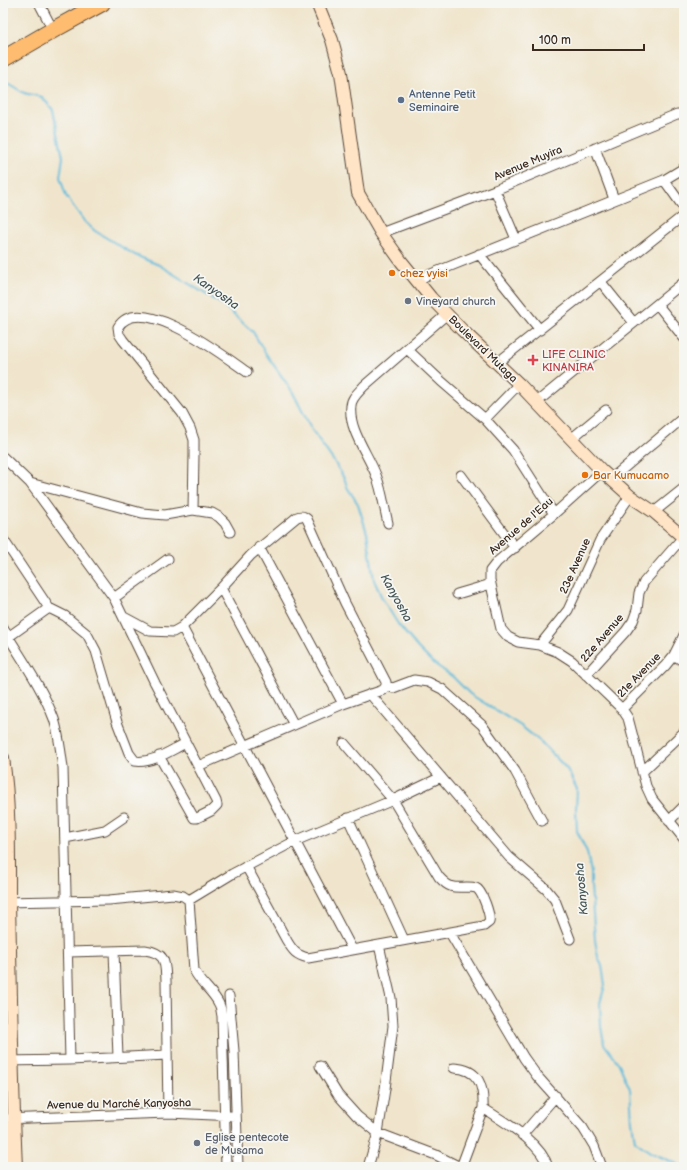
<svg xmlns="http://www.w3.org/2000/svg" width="687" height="1170" font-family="'Balsamiq Sans',sans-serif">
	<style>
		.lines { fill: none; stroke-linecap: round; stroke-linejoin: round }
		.stream { stroke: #5ebbdc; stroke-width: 2 }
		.street-casing { stroke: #564638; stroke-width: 11 }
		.secondary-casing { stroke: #564638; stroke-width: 14 }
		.highway-casing { stroke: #564638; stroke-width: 18 }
		.street { stroke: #fff; stroke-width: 9 }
		.secondary { stroke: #ffe4c6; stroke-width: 12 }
		.highway { stroke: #febc70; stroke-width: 16 }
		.service-dot { fill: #5c6f8a; stroke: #f6f6f2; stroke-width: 1.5 }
		.food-dot { fill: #e8710a; stroke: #f6f6f2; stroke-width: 1.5 }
		.worship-dot { fill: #6b7280; stroke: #f6f6f2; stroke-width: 1.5 }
		.health-dot { fill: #e0444e; stroke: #f6f6f2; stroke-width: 1.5 }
		.labels { text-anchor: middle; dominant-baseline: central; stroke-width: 3.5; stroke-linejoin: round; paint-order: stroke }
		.service-label { font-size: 11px; fill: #4e5e75; stroke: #f6f6f2; text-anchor: start }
		.street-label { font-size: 11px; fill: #3b2a1e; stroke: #f6f6f2 }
		.food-label { font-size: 11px; fill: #c56008; stroke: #f6f6f2; text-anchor: start }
		.worship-label { font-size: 11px; fill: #5b616d; stroke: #f6f6f2; text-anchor: start }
		.health-label { font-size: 11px; fill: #be3a42; stroke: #f6f6f2; text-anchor: start }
		.water-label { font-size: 12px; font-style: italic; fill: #465657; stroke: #f6f6f2 }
	</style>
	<rect width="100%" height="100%" fill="#f6f6f2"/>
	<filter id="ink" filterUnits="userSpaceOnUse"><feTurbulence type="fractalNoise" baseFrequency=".025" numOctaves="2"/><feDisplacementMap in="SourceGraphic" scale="8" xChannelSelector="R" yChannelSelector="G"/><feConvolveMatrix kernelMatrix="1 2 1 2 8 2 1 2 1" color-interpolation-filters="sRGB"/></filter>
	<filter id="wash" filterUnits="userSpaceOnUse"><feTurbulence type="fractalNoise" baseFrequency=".012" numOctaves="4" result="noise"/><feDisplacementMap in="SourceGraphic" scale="16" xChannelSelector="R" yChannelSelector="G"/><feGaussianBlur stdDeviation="0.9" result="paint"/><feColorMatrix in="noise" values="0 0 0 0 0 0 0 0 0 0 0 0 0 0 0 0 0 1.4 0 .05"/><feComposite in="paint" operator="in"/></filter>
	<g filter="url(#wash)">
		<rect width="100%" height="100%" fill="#f0e5cc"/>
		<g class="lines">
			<path class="stream" d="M3,78L6,82L24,93L42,97L53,110L63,157L60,177L66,196L84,221L95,231L135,255L159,265L223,305L253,332L266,354L292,391L312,430L335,463L345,480L347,487L358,504L367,533L374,580L382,598L398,624L418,648L432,662L453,677L470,694L521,726L541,742L567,769L577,789L576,809L577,831L587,852L591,873V886L595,940L598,957L602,966L605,985L600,1003L601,1027L604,1044L619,1064L630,1089L632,1122L635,1141L650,1152L684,1167"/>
		</g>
	</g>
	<g filter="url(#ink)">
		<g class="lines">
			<g class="street-casing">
				<path id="street" d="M39,3L53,30
					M595,148L614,199
					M664,180L684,208
					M495,190L516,239
					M381,233L495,190L677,114H684
					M479,254L540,330
					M416,280L664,180L684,168
					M601,282L634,323
					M657,304L684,338
					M407,349L441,381L485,419L513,450L554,514
					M497,363L684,215
					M537,402L684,282
					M485,419L519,384
					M571,439L606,410
					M3,457L30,483L114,598L155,683L216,801L217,805L211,811L197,818H194L159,756
					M602,471L554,514L497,562L490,571V580L501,629L508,637L518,642L540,645L558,652L572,661L622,709L628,718L646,786L652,799L684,839
					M461,475L515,548
					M611,479L684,417
					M30,483L142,513L165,515L193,510L212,513L219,517L225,523L230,532
					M193,510L194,455V440L190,428L182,413L123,340L119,334L118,327C140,291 224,356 247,372
					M654,512L684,488
					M388,523C384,507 382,490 376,475C368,454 348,429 351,406C351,398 359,392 364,386L447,314
					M3,539L49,608L65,616L87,634L96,651L117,722L129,753L135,761C152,764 171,750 186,743
					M259,547L343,704
					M221,588L294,725
					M457,594L491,584
					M114,598L168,559
					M124,617L150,631L173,632L182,627L221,588L251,555L297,517C302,515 304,516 307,519L345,603L386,682V686L383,690L343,704L198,766
					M182,627L352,949
					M3,628C21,658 42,687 54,719C59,735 61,752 63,768L70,1060
					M4,640L49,608
					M540,645L568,610L600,540L630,496
					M674,655L684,662
					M586,675L626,631L633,621L637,610L639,593L644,582L683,537
					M386,686L393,688L414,680L428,682L442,689L482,725L515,771L542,821
					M370,694L509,857L546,889L555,900L570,939
					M622,709L666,665L674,655L684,635
					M642,772L684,732
					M348,818L404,940
					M669,821L684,806
					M65,838L105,830L124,817
					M246,866L287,941C293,951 296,955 308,958L484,926C485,925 488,923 489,922C491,916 482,890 476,888C473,887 470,887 467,887C453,888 449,888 439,877L393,800L344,743
					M189,900L232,874L295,841L393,800L441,777
					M3,902L109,900L173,894L183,896L189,900L194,970C200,983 213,991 219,1004C221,1007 221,1012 222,1016L226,1167
					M450,933L524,1058L537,1076L583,1128L594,1146L602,1167
					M114,951L118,1057
					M68,952L145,950C166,953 165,962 166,980L168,1113
					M229,996L234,1051L238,1167
					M3,1061L70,1060L167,1055
					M320,1066L338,1095L348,1106L357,1116L378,1133L436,1155L460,1167
					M454,1068C479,1069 484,1086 483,1108C504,1122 541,1142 548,1167
					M3,1119L168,1113L236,1116
					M522,1135L556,1096
					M368,1167L378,1133L385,1089L393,1026L391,998L379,945
					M461,1167L483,1108"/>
			</g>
			<g class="secondary-casing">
				<path id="secondary" d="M317,3L332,40L341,73L358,193L381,233L401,261L431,298L462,330L519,384L602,471L630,496L654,512L684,538
					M3,758C10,806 9,855 9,903C11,991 12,1079 16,1167
					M3,1124L4,1167"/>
			</g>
			<g class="highway-casing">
				<path id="highway" d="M3,59L53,30L102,3"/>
			</g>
			<use href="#street" class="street"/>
			<use href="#secondary" class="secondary"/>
			<use href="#highway" class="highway"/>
		</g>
	</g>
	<circle class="service-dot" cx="401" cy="100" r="4"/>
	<g class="food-dot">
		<circle cx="392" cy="273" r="4"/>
		<circle cx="585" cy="475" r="4"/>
	</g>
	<g class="worship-dot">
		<circle cx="408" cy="301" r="4"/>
		<circle cx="197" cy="1143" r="4"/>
	</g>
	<path class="health-dot" d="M531 354h4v4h4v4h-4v4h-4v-4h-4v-4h4z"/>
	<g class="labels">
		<g class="service-label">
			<text x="409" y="94">Antenne Petit<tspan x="409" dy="13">Seminaire</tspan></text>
		</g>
		<g class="street-label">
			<text transform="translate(528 163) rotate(-23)">Avenue Muyira</text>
			<text transform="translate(483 349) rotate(44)">Boulevard Mutaga</text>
			<text transform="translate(521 526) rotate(-41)">Avenue de l'Eau</text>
			<text transform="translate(575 566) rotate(-66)">23e Avenue</text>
			<text transform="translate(602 638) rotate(-49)">22e Avenue</text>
			<text transform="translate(639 675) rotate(-46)">21e Avenue</text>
			<text transform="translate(119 1104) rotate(-1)">Avenue du Marché Kanyosha</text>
		</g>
		<g class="food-label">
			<text x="400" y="273">chez vyisi</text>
			<text x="593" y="475">Bar Kumucamo</text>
		</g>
		<g class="worship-label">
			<text x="416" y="301">Vineyard church</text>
			<text x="205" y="1137">Eglise pentecote<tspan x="205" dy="13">de Musama</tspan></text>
		</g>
		<g class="health-label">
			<text x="542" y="354">LIFE CLINIC<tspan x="542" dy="13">KINANIRA</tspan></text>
		</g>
		<g class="water-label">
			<text transform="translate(216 292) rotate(35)">Kanyosha</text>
			<text transform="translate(396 598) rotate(61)">Kanyosha</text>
			<text transform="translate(582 889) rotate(-95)">Kanyosha</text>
		</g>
	</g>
	<rect width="687" height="1170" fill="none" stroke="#f6f6f2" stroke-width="16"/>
	<path d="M533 44v6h111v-6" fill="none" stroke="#3b2a1e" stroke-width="2"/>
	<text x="539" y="44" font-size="12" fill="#3b2a1e" stroke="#f6f6f2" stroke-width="3" paint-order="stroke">100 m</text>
</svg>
